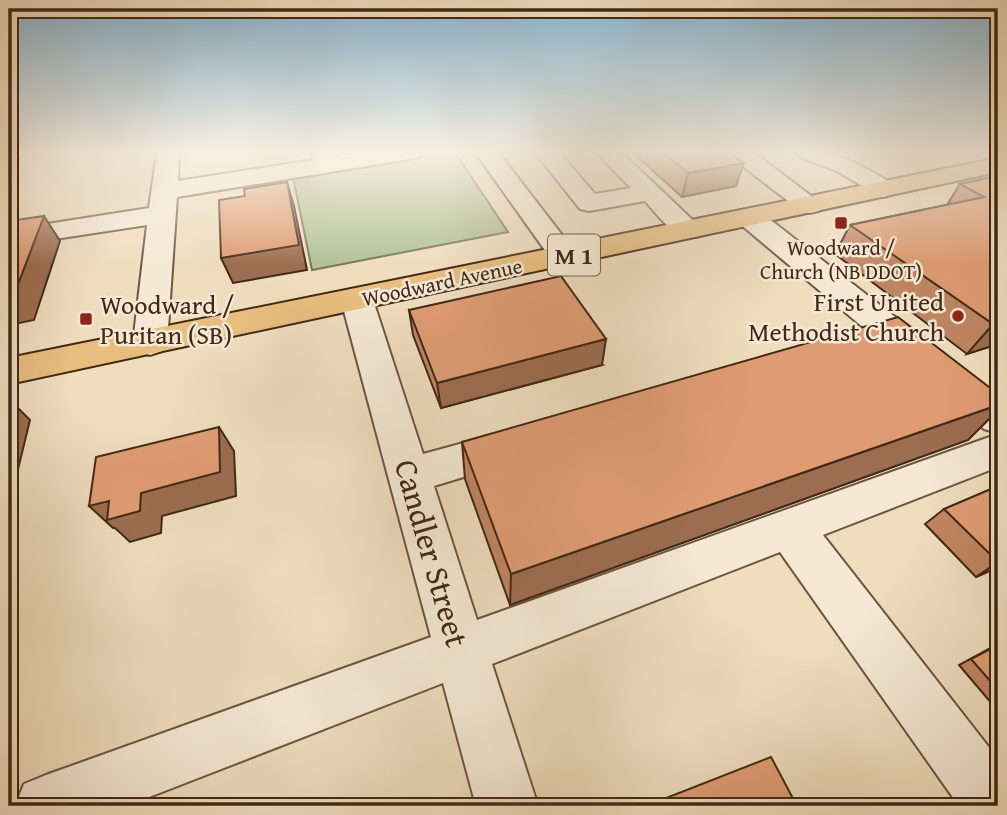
<svg xmlns="http://www.w3.org/2000/svg" width="1007" height="815" font-family="'Gentium Book Plus',serif">
	<style>
		.green { fill: #b2c296; stroke: #7a7656; stroke-width: 2 }
		.lines { fill: none; stroke-linecap: round; stroke-linejoin: round }
		.minor-casing { stroke: #6c5640; stroke-width: 4 }
		.major-casing { stroke: #412916; stroke-width: 4 }
		.minor { fill: #f5e9d5; fill-rule: evenodd }
		.major { fill: #e8be7f; fill-rule: evenodd }
		.wall { fill: #c08663; stroke: #412916; stroke-width: 2 }
		.shaded-wall { fill: #9c6d50; stroke: #412916; stroke-width: 2 }
		.building { fill: #df9c73; stroke: #412916; stroke-width: 2 }
		.poi-dot { fill: #8f2418; stroke: #f5e9d5; stroke-width: 2.5 }
		.labels { text-anchor: middle; dominant-baseline: central; stroke-width: 5; stroke-linejoin: round; paint-order: stroke }
		.far-poi-label { font-size: 21px; fill: #412916; stroke: #f5e9d5 }
		.far-street-label { font-size: 21px; fill: #412916; stroke: #f5e9d5 }
		.shield { fill: #f5e9d5; stroke: #77634f; stroke-width: 2 }
		.shield-label { font-size: 24px; font-weight: bold; fill: #412916 }
		.poi-label { font-size: 26px; fill: #412916; stroke: #f5e9d5; text-anchor: end }
		.near-street-label { font-size: 32px; fill: #412916; stroke: #f5e9d5 }
	</style>
	<rect width="100%" height="100%" fill="#efddbe"/>
	<filter id="stains"><feTurbulence type="fractalNoise" baseFrequency=".00286" numOctaves="4"/><feColorMatrix values="0 0 0 0 .2 0 0 0 0 .09 0 0 0 0 .02 0 0 0 .5 -.17"/></filter>
	<radialGradient id="worn" r=".72"><stop offset=".6" stop-color="#630" stop-opacity="0"/><stop offset="1" stop-color="#630" stop-opacity=".3"/></radialGradient>
	<path class="green" d="M455,152L508,232L312,270L293,177Z"/>
	<g class="lines">
		<g class="minor-casing">
			<path id="minor" d="M9,152H24L17,162L9,164Z
				M157,152H179L178,181L313,160L311,152H333L335,156L367,152H422L418,157L410,159L177,197L167,343L162,351L150,355L138,351L133,343L147,225L9,246V230L149,208Z
				M475,152H498L579,257L574,263L564,266L554,263Z
				M535,152H559L595,194L631,188L596,152H621L703,230L699,236C675,242 660,217 645,201L589,211L580,209Z
				M728,152H753L823,205L819,211L810,213L801,211L731,157Z
				M796,152C836,149 859,164 893,184L897,189L893,194L884,197L875,194L839,172L800,157Z
				M749,209L759,211L998,397V433L984,429L739,223L736,217L739,211Z
				M357,290L368,293L373,300L423,454L515,429L529,433L535,445L529,457L434,486L477,620L998,434V467L823,535L998,759V806H959L780,552L492,664L538,806H476L443,683L126,806H15L24,784L46,775L431,637L341,300L346,293Z"/>
		</g>
		<g class="major-casing">
			<path id="major" d="M998,158V172L9,384V358Z"/>
		</g>
		<use href="#minor" class="minor"/>
		<use href="#major" class="major"/>
	</g>
	<path class="wall" d="M632,152H728L736,186L682,197Z
		M998,176V344L967,354L835,254L850,225L947,205L960,184Z
		M409,310L602,365L441,408L413,335Z
		M998,394V410L968,440L510,605L465,479L462,442Z
		M998,486V567L976,577L925,524L944,509Z
		M998,644V711L959,665Z
		M661,800L797,806H653Z"/>
	<path class="shaded-wall" d="M744,163L736,186L682,197L688,173Z
		M287,182L294,206L307,270L233,283L221,258Z
		M44,216L60,241L34,320L9,325V296Z
		M998,322V344L967,354L993,324Z
		M606,339L602,365L441,408L437,383Z
		M9,399L30,420L9,506Z
		M998,405V410L968,440L510,605L511,574Z
		M219,427L234,451L236,496L162,516L161,533L130,542L115,528H113L89,506Z
		M998,562V567L976,577Z"/>
	<path class="building" d="M662,152H728L744,163L688,173Z
		M998,176V322L993,324L850,225L984,197L960,184Z
		M287,182L299,245L221,258L219,200L245,196L244,189Z
		M44,216L14,295L9,296V221Z
		M561,276L606,339L437,383L409,310Z
		M898,317L998,394V405L511,574L462,442Z
		M219,427L220,472L141,493L140,511L107,520L109,501L89,506L96,457Z
		M998,486V562L944,509Z
		M998,645V690L971,659Z
		M771,757L797,806H664L661,800Z"/>
	<linearGradient id="sky" x2="0" y2="1"><stop stop-color="#89b7d3"/><stop offset="0.57" stop-color="#f8f0e2"/><stop offset="1" stop-color="#f8f0e2" stop-opacity="0"/></linearGradient>
	<rect width="1007" height="266" fill="url(#sky)"/>
	<g class="poi-dot">
		<rect x="834" y="216" width="14" height="14" rx="3.5"/>
		<circle cx="958" cy="316" r="7"/>
		<rect x="79" y="312" width="14" height="14" rx="3.5"/>
	</g>
	<g class="labels">
		<g class="far-poi-label">
			<text x="841" y="247">Woodward /<tspan x="841" dy="24">Church (NB DDOT)</tspan></text>
		</g>
		<g class="far-street-label">
			<text transform="translate(442 282) rotate(-12)">Woodward Avenue</text>
		</g>
		<rect class="shield" x="548" y="234.5" width="52" height="41" rx="5"/>
		<g class="shield-label">
			<text x="574" y="255">M 1</text>
		</g>
		<g class="poi-label">
			<text x="944" y="301">First United<tspan x="944" dy="30">Methodist Church</tspan></text>
			<text x="100" y="304" text-anchor="start">Woodward /<tspan x="100" dy="30">Puritan (SB)</tspan></text>
		</g>
		<g class="near-street-label">
			<text transform="translate(432 553) rotate(74)">Candler Street</text>
		</g>
	</g>
	<rect width="1007" height="815" fill="none" stroke="#efddbe" stroke-width="35"/>
	<rect x="10" y="10" width="986" height="794" fill="none" stroke="#412916" stroke-width="3.5"/>
	<rect x="18" y="18" width="972" height="780" fill="none" stroke="#412916" stroke-width="2"/>
	<rect width="100%" height="100%" filter="url(#stains)"/>
	<rect width="100%" height="100%" fill="url(#worn)"/>
</svg>
